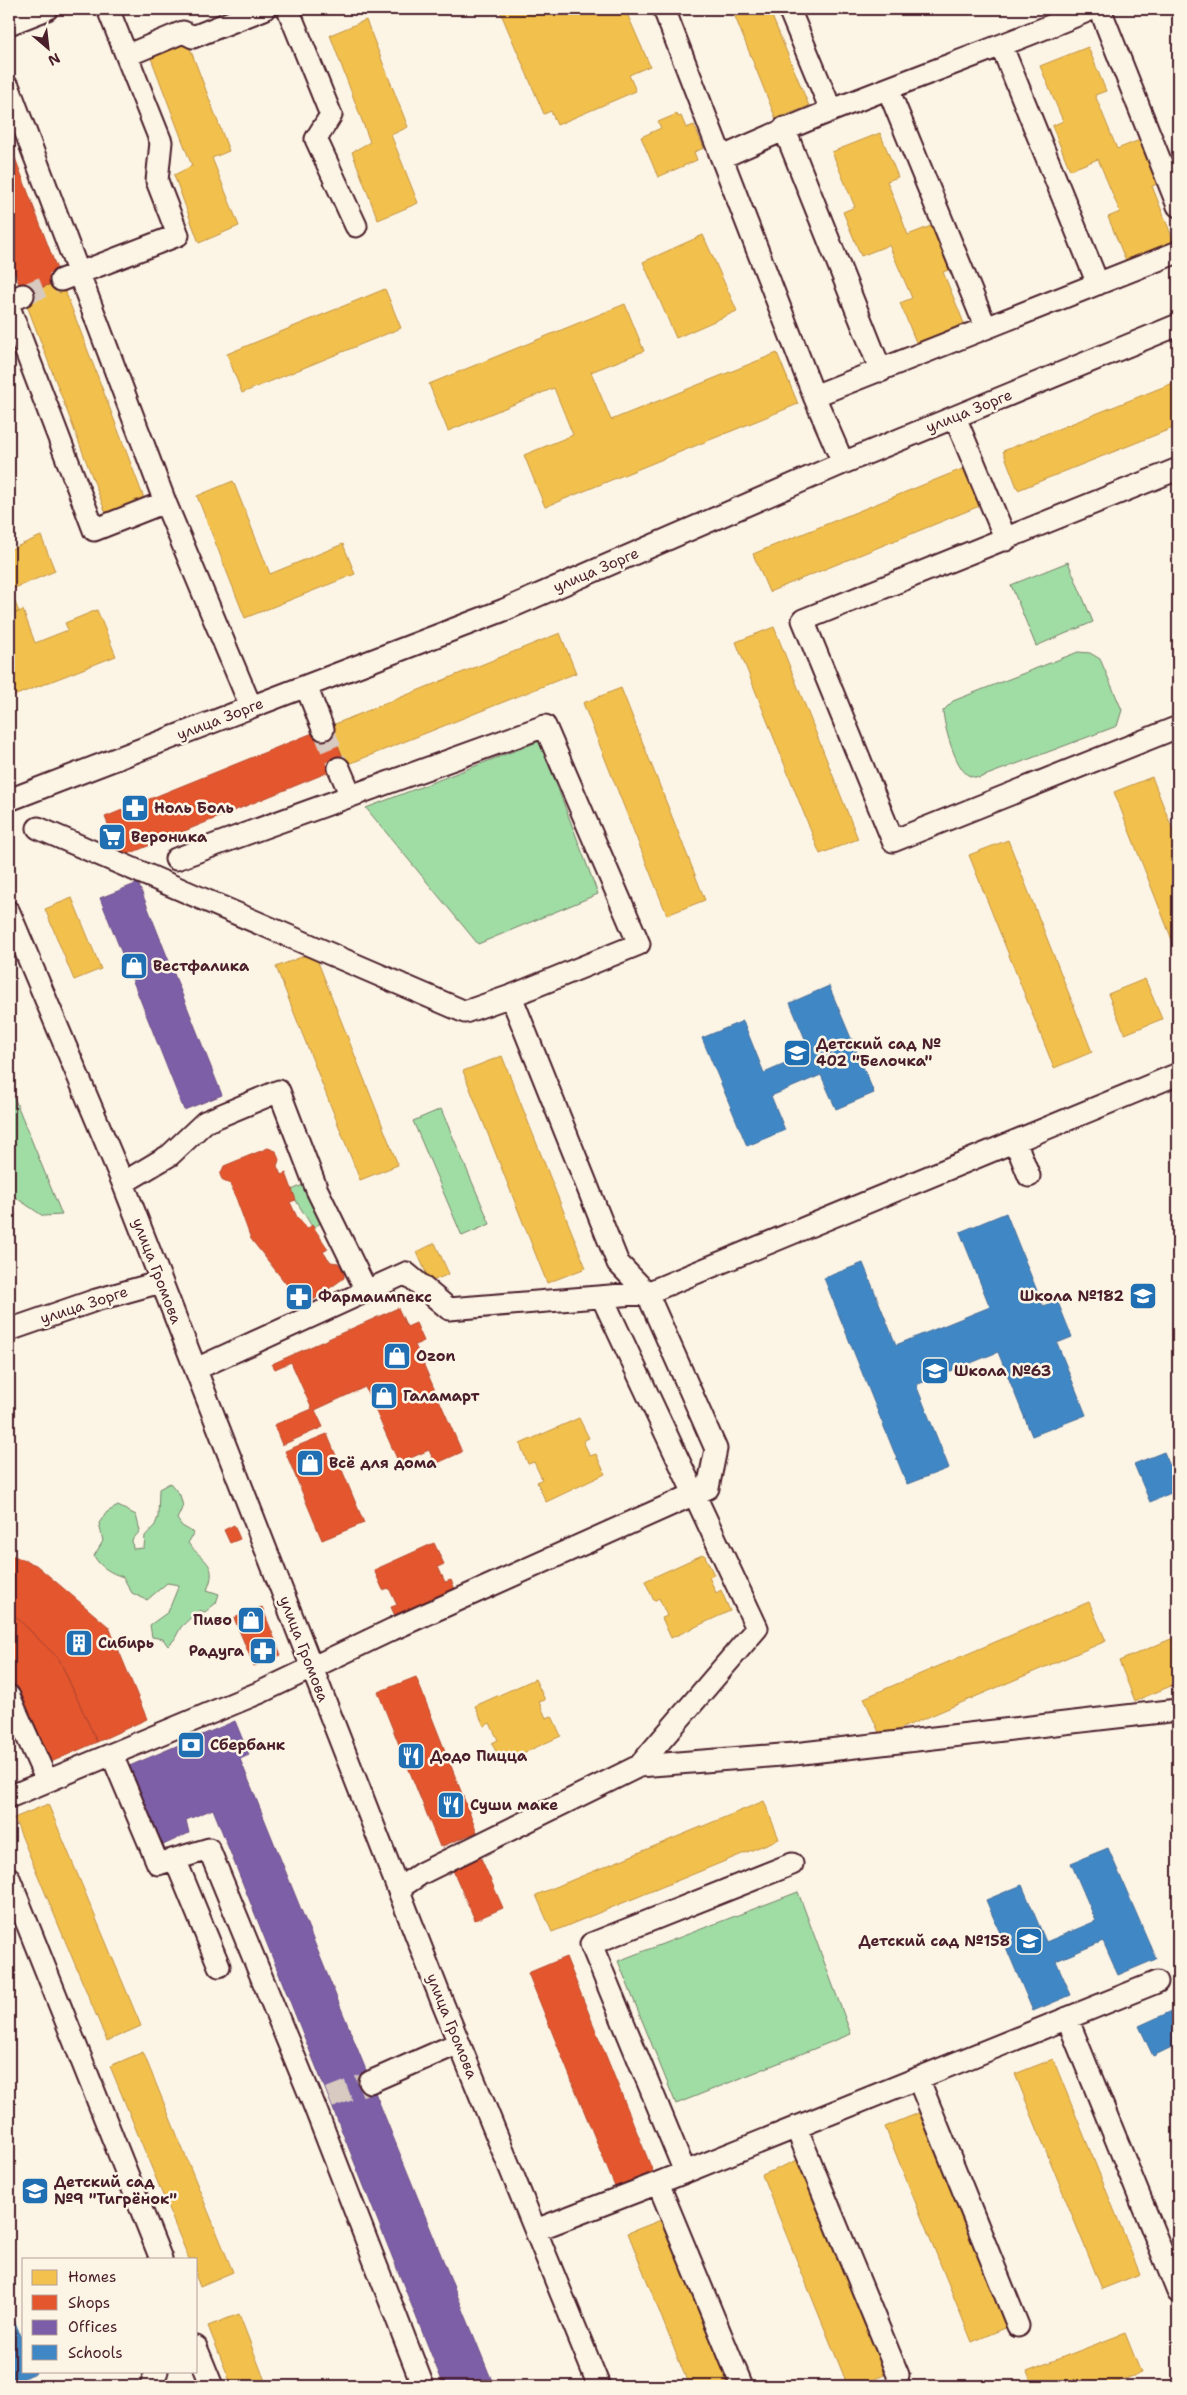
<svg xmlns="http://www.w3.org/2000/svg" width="1187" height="2395" font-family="'Shantell Sans',sans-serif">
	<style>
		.green { fill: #a0dda4; stroke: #757e68 }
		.homes { fill: #f2c14e; stroke: #c09044 }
		.shops { fill: #e4572e; stroke: #b6462d }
		.offices { fill: #7b5ea7; stroke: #6c4b82 }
		.schools { fill: #3f88c5; stroke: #426897 }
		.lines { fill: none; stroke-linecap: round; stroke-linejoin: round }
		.minor-tunnel { stroke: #d8cac0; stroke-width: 21; stroke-dasharray: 21 11; stroke-linecap: butt }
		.minor-casing { stroke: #4a1f2b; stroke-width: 25 }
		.minor { stroke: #fcf5e5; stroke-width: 21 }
		.labels { text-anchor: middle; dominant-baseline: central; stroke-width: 5; stroke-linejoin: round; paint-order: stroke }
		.street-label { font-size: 15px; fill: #4a1f2b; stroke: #fcf5e5 }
		.poi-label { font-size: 15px; font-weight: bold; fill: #4a1f2b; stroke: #fcf5e5; text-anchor: start }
	</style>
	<rect width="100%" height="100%" fill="#fcf5e5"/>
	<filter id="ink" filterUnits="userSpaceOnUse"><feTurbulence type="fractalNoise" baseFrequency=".02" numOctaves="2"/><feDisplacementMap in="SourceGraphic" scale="10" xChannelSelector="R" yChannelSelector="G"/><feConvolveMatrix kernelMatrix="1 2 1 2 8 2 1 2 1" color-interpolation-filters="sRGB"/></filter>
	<g filter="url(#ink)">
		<path class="green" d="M1068,562L1093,622L1036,646L1011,585Z
			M1078,652L1090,653L1100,659L1122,710L1117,726L979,778C976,777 971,777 968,775C955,767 944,726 943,711L953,701Z
			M540,741L598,894L478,944L366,808Z
			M9,1090L16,1102L62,1215L43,1216L9,1193Z
			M441,1109L490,1224L462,1236L413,1121Z
			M315,1179L334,1214L313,1228L290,1191Z
			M170,1483L180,1495L183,1506L177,1519L182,1526L194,1533L188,1543C203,1562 219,1563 207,1590L219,1594L216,1603L205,1612L199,1610L181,1627L174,1640L168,1646L163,1639L152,1637L150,1625L168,1612L179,1585L167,1583L147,1600L132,1593L123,1577C111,1573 100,1567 94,1556L103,1541L99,1523L107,1512L118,1506L136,1515L140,1531L132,1540L133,1549L144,1548L145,1536L155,1525L158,1517L159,1489Z
			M798,1892L851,2034L676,2104L618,1961Z"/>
		<path class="homes" d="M499,9H625L650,66L629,75L636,91L557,125L551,111L544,114Z
			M732,9H769L809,106L776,119Z
			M366,20L408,127L391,135L418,203L378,220L352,152L370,142L330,35Z
			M188,43L229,151L212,158L239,226L199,243L174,175L192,166L151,58Z
			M1088,47L1106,91L1095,95L1117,149L1145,138L1163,182L1152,186L1174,242L1126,261L1108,217L1120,212L1098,159L1070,170L1052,126L1063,121L1040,66Z
			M677,114L678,117L681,116L686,128L694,125L704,148L694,152L697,160L658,177L641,137L661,128L658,122Z
			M880,133L898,177L887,181L908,235L936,224L954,268L943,272L966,328L918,347L900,303L912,298L889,245L861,256L843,212L855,207L832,152Z
			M703,235L737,311L676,338L643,262Z
			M61,280L145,501L107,516L23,295Z
			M385,289L401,328L242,393L227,354Z
			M625,304L644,351L591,372L611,420L777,353L798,404L545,507L524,455L573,435L554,388L448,431L429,384Z
			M1178,381V426L1018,490L1003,451Z
			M967,467L982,505L769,592L753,554Z
			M233,481L270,574L343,544L355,574L245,618L197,496Z
			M41,536L55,571L10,590L19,612L9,616V550Z
			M23,610L35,643L68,630L65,623L97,610L116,656L11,697L9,691V616Z
			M774,627L858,839L820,854L736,642Z
			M560,633L576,673L346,765L330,726Z
			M621,688L705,900L667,915L583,703Z
			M1152,777L1178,843V955L1114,792Z
			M1008,840L1092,1052L1054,1068L969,855Z
			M72,898L101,969L74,980L45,909Z
			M314,952L398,1165L360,1180L276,967Z
			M1145,979L1162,1019L1125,1034L1108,994Z
			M502,1056L586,1268L547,1283L463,1071Z
			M435,1243L449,1274L430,1282L417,1252Z
			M579,1418L589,1438L583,1441L590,1456L596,1454L605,1474L546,1502L537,1482L542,1479L534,1462L528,1464L520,1444Z
			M704,1554L714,1575L709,1577L716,1593L721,1590L730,1611L671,1638L662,1618L667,1616L659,1598L654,1601L645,1581Z
			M1089,1602L1106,1641L881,1737L864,1698Z
			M1178,1636V1683L1135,1701L1119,1661Z
			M535,1679L545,1700L539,1702L546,1718L552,1716L561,1736L501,1763L492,1743L498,1740L490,1723L484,1726L475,1706Z
			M764,1801L779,1839L552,1932L536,1895Z
			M48,1804L141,2026L107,2041L14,1818Z
			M143,2052L233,2272L200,2286L196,2277V2259H189L110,2066Z
			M1053,2059L1140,2274L1102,2289L1015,2074Z
			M923,2111L1010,2326L972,2342L885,2127Z
			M800,2159L887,2374L857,2386H848L762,2175Z
			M666,2218L734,2386H689L628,2233Z
			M239,2314L267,2386H232L208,2326Z
			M1125,2333L1141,2373L1107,2386H1033L1027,2371Z"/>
		<path class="shops" d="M9,142L61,280L23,295L9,257Z
			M330,726L346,765L121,857L105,817Z
			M268,1148L276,1151L279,1160L277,1166L281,1175L286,1173L296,1200L290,1202L297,1217L307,1229L312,1225L328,1249L323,1252L331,1262L338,1263L344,1271V1278L305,1306L296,1307L290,1298L291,1290L251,1239L231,1184L223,1181L220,1175L224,1166Z
			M398,1308L407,1327L416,1323L424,1341L415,1345L462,1452L435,1464L429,1450L399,1463L365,1387L315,1410L323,1427L282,1445L274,1425L312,1409L291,1362L275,1369L272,1364Z
			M327,1434L364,1523L322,1540L285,1451Z
			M234,1525L240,1539L230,1543L224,1530Z
			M434,1543L444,1564L438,1567L445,1582L451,1580L460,1600L400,1627L391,1607L397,1605L389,1588L383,1590L374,1570Z
			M9,1554L36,1565L109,1627L147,1719L97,1742L59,1659L9,1610Z
			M262,1607L281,1655L254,1666L234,1618Z
			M9,1610L59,1659L97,1742L51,1762L9,1672Z
			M416,1677L477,1832L440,1847L378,1692Z
			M480,1856L503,1908L475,1920L452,1868Z
			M566,1957L653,2172L615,2187L528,1973Z"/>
		<path class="offices" d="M138,883L222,1095L184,1110L100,898Z
			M235,1721L249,1755L240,1759L494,2386H444L213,1809L186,1820L189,1833L161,1846L127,1767Z"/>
		<path class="schools" d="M829,986L874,1093L836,1109L821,1075L771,1096L785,1130L747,1146L702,1038L743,1021L764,1073L811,1053L790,1003Z
			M1006,1213L1043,1306L1057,1300L1072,1337L1057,1343L1086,1415L1032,1436L998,1352L916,1385L949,1468L907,1484L824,1278L863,1263L896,1345L990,1307L960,1232Z
			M1164,1452L1178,1485V1490L1150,1502L1134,1464Z
			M1108,1848L1156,1959L1118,1975L1103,1941L1056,1961L1071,1995L1033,2011L986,1900L1022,1885L1046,1942L1096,1921L1071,1863Z
			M1172,2011L1178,2024V2044L1153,2056L1139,2026Z
			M9,2308L24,2344V2371H35L36,2373L9,2384Z"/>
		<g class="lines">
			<path class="minor-tunnel" d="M23,295L61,280
				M323,729L339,768
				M329,2098L370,2082"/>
			<g class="minor-casing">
				<path id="minor" d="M288,9L331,115L316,139L356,226
					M664,9L814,396L843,463
					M789,9L831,110
					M1100,9L1178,206
					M9,24L47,9
					M1002,47L1098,284
					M128,55L183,32L193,37L264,9
					M9,88L165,502
					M888,89L986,328
					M784,128L881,371
					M723,157C844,101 970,60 1092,9
					M61,280L178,235L157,181L161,142L108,9
					M9,301L23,295
					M9,307L94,530L165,502L251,707
					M814,396L1178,252
					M955,417L1006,540
					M1178,469L803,620L893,841L1178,727
					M306,686L323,729
					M339,768L351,796
					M9,800L504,610L843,463L1178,325
					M38,828L465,1012L511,996L639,944L545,726L176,859
					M9,912L123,1183L443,2004L599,2386
					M1015,1141L1029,1176
					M123,1183L170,1155L205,1122L279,1091L317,1190L367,1292
					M602,1297L757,1628L639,1766
					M9,1330L96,1300L161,1282
					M196,1369L406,1273L449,1309L647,1293L1178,1074
					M9,1696L47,1781
					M112,1755L158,1864L209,1849L314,2105L423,2386
					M9,1797L261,1692L393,1629L708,1488L716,1449L647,1293L618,1263L511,996
					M175,1859L219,1966
					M9,1878L161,2259
					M398,1889L422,1873L639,1766L794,1754L1178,1710
					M1067,2018L1178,2292
					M918,2078L1018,2326
					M370,2082L459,2043
					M796,2127L898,2375
					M685,2172L591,1944L792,1864
					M658,2183L742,2386
					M536,2230L658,2183L1157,1982
					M196,2347L212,2386
					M151,2386L157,2371"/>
			</g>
			<use href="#minor" class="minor"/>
		</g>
	</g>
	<defs>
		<g id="pharmacy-square" transform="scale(1.4375)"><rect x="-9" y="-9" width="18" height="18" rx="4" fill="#1f6fb2" stroke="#fcf5e5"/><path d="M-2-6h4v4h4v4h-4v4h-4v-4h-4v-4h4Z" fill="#fff"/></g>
		<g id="supermarket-square" transform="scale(1.4375)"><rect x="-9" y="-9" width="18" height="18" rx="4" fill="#1f6fb2" stroke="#fcf5e5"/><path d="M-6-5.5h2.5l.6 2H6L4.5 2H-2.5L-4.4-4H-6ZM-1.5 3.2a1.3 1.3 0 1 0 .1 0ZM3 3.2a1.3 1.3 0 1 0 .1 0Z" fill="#fff"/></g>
		<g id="shop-square" transform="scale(1.4375)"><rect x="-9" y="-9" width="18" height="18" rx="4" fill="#1f6fb2" stroke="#fcf5e5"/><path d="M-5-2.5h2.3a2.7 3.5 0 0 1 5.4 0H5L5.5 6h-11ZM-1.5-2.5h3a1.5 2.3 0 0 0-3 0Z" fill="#fff"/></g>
		<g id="school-square" transform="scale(1.4375)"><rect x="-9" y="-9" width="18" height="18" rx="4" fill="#1f6fb2" stroke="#fcf5e5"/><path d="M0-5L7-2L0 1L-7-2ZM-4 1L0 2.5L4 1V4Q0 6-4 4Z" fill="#fff"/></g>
		<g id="building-square" transform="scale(1.4375)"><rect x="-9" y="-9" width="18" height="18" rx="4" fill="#1f6fb2" stroke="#fcf5e5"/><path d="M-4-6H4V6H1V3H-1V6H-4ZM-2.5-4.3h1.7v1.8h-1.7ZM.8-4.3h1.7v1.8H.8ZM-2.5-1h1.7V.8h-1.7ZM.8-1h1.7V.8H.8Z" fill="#fff"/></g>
		<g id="bank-square" transform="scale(1.4375)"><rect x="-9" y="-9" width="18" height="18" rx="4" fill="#1f6fb2" stroke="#fcf5e5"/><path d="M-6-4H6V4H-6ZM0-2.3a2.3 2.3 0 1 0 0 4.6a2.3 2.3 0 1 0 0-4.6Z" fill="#fff"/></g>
		<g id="restaurant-square" transform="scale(1.4375)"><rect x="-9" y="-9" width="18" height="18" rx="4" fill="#1f6fb2" stroke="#fcf5e5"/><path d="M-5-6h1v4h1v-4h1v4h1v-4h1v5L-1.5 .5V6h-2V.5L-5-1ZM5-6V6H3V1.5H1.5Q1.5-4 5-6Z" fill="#fff"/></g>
	</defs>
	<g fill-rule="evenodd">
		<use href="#pharmacy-square" x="135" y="808"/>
		<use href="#supermarket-square" x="112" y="837"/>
		<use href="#shop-square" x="134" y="966"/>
		<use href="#school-square" x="797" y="1053"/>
		<use href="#school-square" x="1143" y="1296"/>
		<use href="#pharmacy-square" x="299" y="1297"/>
		<use href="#shop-square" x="397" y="1356"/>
		<use href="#school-square" x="935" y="1371"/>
		<use href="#shop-square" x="384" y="1396"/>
		<use href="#shop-square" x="310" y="1463"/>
		<use href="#shop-square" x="251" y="1620"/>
		<use href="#building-square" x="79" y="1643"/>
		<use href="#pharmacy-square" x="263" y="1651"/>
		<use href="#bank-square" x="191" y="1745"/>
		<use href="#restaurant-square" x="411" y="1756"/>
		<use href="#restaurant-square" x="451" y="1805"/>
		<use href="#school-square" x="1029" y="1941"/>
		<use href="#school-square" x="35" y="2191"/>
	</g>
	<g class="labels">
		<g class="street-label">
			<text transform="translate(969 411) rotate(-22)">улица Зорге</text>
			<text transform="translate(596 570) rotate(-23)">улица Зорге</text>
			<text transform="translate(220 719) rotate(-21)">улица Зорге</text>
			<text transform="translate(157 1271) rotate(69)">улица Громова</text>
			<text transform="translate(84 1305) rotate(-18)">улица Зорге</text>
			<text transform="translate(304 1649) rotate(69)">улица Громова</text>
			<text transform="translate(452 2026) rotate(68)">улица Громова</text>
		</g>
		<g class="poi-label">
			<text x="154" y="808">Ноль Боль</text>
			<text x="131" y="837">Вероника</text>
			<text x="153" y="966">Вестфалика</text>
			<text x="816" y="1044">Детский сад №<tspan x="816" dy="17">402 "Белочка"</tspan></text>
			<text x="1124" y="1296" text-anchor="end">Школа №182</text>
			<text x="318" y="1297">Фармаимпекс</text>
			<text x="416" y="1356">Ozon</text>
			<text x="954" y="1371">Школа №63</text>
			<text x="403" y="1396">Галамарт</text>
			<text x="329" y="1463">Всё для дома</text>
			<text x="232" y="1620" text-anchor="end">Пиво</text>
			<text x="98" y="1643">Сибирь</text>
			<text x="244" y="1651" text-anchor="end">Радуга</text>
			<text x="210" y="1745">Сбербанк</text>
			<text x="430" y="1756">Додо Пицца</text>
			<text x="470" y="1805">Суши маке</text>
			<text x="1010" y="1941" text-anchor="end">Детский сад №158</text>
			<text x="54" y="2182">Детский сад<tspan x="54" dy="17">№9 "Тигрёнок"</tspan></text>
		</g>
	</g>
	<rect width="1187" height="2395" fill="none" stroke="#fcf5e5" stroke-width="30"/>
	<rect x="15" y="15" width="1157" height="2365" fill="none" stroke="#4a1f2b" stroke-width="2" filter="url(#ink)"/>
	<rect x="22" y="2258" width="175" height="115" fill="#fcf5e5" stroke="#b59f9b"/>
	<rect x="32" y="2270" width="25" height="15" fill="#f2c14e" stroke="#b59f9b"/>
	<text x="68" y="2282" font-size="15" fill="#4a1f2b">Homes</text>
	<rect x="32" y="2295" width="25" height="15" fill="#e4572e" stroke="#b59f9b"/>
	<text x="68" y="2308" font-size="15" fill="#4a1f2b">Shops</text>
	<rect x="32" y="2320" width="25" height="15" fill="#7b5ea7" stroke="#b59f9b"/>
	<text x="68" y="2332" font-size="15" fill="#4a1f2b">Offices</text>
	<rect x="32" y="2345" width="25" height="15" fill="#3f88c5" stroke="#b59f9b"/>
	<text x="68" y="2358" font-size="15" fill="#4a1f2b">Schools</text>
	<g transform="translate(48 48) rotate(152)" stroke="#fcf5e5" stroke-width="4" paint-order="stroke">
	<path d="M0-4L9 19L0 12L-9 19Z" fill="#4a1f2b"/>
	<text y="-8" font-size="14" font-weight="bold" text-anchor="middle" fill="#4a1f2b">N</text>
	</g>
</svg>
